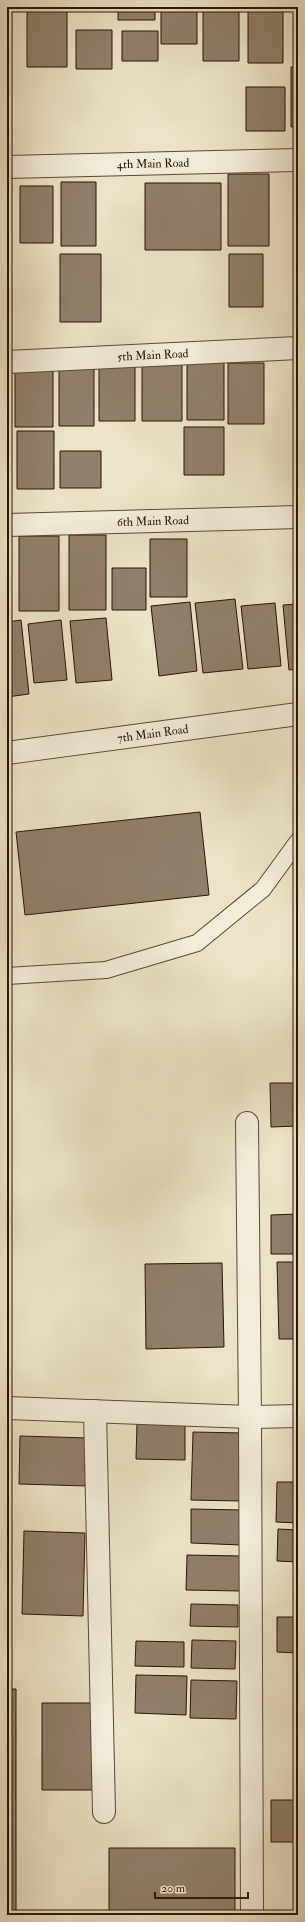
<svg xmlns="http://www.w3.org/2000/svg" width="305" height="1922" font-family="'IM FELL Double Pica',serif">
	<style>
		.building { fill: #8f7f6b; stroke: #2b1308 }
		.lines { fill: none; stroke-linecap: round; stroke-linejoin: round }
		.service-casing { stroke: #5b4738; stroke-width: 18 }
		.minor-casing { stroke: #5b4738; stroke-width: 24 }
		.service { stroke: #f2eddb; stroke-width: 16 }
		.minor { stroke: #f2eddb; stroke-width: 22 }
		.labels { text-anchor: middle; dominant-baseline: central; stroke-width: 3.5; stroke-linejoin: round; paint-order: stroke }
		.street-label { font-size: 12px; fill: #2b1308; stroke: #f2eddb }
	</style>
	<rect width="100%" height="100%" fill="#ebe3c7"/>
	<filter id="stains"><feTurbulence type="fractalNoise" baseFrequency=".005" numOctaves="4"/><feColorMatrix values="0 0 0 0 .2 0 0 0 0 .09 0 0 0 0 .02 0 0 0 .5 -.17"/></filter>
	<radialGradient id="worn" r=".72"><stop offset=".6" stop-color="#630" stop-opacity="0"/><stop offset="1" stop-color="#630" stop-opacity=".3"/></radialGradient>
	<path class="building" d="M118,7H155V20H118Z
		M161,7H197V44H161Z
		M203,7H239V61H203Z
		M248,7H283V63H248Z
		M27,8H67V67H27Z
		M76,30H112V69H76Z
		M122,31H158V61H122Z
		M291,67H298V127H291Z
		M246,87H285V131H246Z
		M228,174H269V246H228Z
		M61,182H96V246H61Z
		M145,183H221V250H145Z
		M20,186H53V243H20Z
		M60,254H101V322H60Z
		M229,254H263V307H229Z
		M187,361H224V420H187Z
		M142,362H182V421H142Z
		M228,363H264V424H228Z
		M99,366H135V421H99Z
		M7,368H9V422H7Z
		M59,368H94V426H59Z
		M15,370H53V427H15Z
		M184,427H224V475H184Z
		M7,429H11V497H7Z
		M17,431H54V489H17Z
		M60,451H101V488H60Z
		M69,535H106V610H69Z
		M19,536H59V611H19Z
		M150,539H187V597H150Z
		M112,568H146V610H112Z
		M235,599L243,669L203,673L195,603Z
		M190,602L197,671L159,676L151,606Z
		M275,603L281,666L248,669L241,606Z
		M298,604V669L289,670L283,605Z
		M106,618L112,680L76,683L70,621Z
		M21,620L29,694L7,697V622Z
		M61,620L67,680L34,683L28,624Z
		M200,812L209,895L25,915L16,832Z
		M270,1083H298V1126L271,1127Z
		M298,1214V1254H271V1215Z
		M277,1262H298V1339H279Z
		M222,1263L224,1347L146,1349L145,1264Z
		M137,1423L185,1425V1460L136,1459Z
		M193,1432L243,1433L241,1501L191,1500Z
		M20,1436L89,1438L88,1486L19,1484Z
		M277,1482H298V1523L276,1522Z
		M191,1509L242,1510L241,1545L191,1543Z
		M278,1529L298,1530V1562L277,1561Z
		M24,1531L85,1533L83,1616L22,1614Z
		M187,1555L241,1556L240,1591L186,1590Z
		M191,1604L238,1605V1627L190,1626Z
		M277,1617H298V1653L277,1652Z
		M192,1640L236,1641L235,1669L191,1668Z
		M136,1641L184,1642V1667L135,1666Z
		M136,1675L187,1676L186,1715L135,1713Z
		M191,1680L237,1681L236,1719L190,1718Z
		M7,1689H16V1913H7Z
		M42,1703H95V1790H42Z
		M271,1800H298V1842H271Z
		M109,1848H235V1915H109Z"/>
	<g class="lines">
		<g class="service-casing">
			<path id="service" d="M7,976L106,970L197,943L263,889L298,841"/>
		</g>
		<g class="minor-casing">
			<g id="minor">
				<path id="s1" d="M7,167L298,160"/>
				<path id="s2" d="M7,362L298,348"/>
				<path id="s3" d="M7,525L298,517"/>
				<path id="s4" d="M7,753L298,714"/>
				<path d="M247,1123L250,1417L252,1915"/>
				<path d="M7,1408L250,1417L298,1416"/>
				<path d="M95,1411L104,1812"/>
			</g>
		</g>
		<use href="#service" class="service"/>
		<use href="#minor" class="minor"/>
	</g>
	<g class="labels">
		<g class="street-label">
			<text stroke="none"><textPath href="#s1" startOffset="146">4th Main Road</textPath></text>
			<text stroke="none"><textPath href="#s2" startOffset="146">5th Main Road</textPath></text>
			<text stroke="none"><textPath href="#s3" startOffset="146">6th Main Road</textPath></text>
			<text stroke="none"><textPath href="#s4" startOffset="147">7th Main Road</textPath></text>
		</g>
	</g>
	<rect width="305" height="1922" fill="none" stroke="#ebe3c7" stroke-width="24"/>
	<rect x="8" y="8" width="289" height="1906" fill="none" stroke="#2b1308" stroke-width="2"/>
	<rect x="12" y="12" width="281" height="1898" fill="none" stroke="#2b1308"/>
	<path d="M155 1892v6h93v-6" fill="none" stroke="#2b1308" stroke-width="2"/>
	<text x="161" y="1892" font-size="12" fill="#2b1308" stroke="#f2eddb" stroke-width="3" paint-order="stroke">20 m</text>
	<rect width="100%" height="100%" filter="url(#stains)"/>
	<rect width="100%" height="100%" fill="url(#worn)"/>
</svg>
